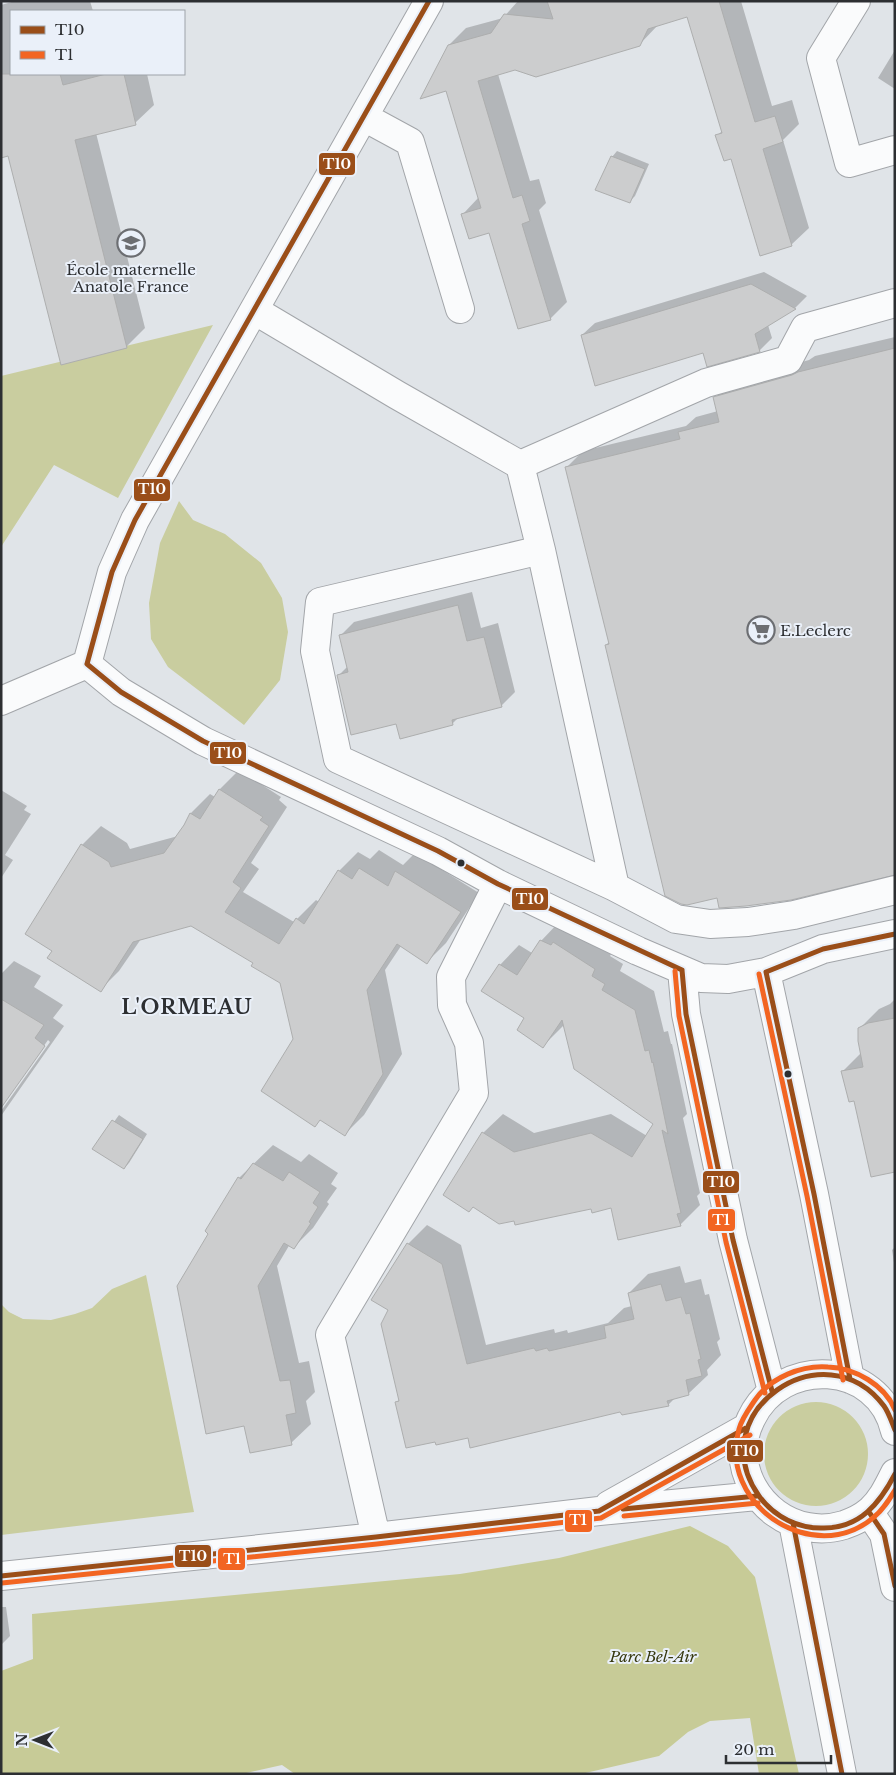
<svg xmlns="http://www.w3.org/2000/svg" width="896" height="1775" font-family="'Libre Baskerville',serif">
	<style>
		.green { fill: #c9cd9f }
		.forest { fill: #c7cb97 }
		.shadow { fill: #0003 }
		.building { fill: #cccdce; stroke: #adaeae }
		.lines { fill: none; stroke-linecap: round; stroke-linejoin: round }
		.minor-casing { stroke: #a2a5a9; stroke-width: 30 }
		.minor { stroke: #fafbfc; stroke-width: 28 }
		.bus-1-casing { stroke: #eaf0f9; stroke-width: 9 }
		.bus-2-casing { stroke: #eaf0f9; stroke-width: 9 }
		.bus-1 { stroke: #9a4e19; stroke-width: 5 }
		.bus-2 { stroke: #f26522; stroke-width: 5 }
		.bus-dot { fill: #2d2f32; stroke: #eaf0f9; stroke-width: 2 }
		.labels { text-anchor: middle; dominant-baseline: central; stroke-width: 4; stroke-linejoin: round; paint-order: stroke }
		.poi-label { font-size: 15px; fill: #2d2f32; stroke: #eaf0f9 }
		.park-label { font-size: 15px; font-style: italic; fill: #36380e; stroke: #eaf0f9 }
		.district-label { font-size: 20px; font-weight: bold; letter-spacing: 1px; fill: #2d2f32; stroke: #eaf0f9 }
		.line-badge { stroke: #eaf0f9; stroke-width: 2 }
		.badge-label { font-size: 14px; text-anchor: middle; font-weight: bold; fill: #fff }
	</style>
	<rect width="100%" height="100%" fill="#e0e4e8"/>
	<path class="green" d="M213,325L118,498L54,465L1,547V376Z
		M179,501L193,520L225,534L261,563L282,598L288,632L280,680L244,725L168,667L151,639L149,603L160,543Z
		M146,1275L194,1512L1,1535V1304L9,1312L23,1319L51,1320L75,1314L92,1308L112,1289Z
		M764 1454a52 52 0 1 1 104 0a52 52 0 1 1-104 0Z"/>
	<path class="forest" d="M690,1526L728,1546L755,1577L799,1774H759L750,1718L710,1721L688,1732L659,1756L581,1774H295L282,1765L242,1774H1V1671L33,1659L32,1614L460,1574L559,1558Z"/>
	<path class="shadow" d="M15,1H90L93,11H11V74H147L154,105L135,123L96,133L145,328L126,347L9,155L1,157V5Z
		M518,1H741L772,106L792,100L799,124L783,140L809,228L791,245L717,136L723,130L688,16L658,25L639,45L515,69L498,74L530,181L539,179L546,203L539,210L567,302L550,319L490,231L463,214L479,197L449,45L466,28L503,18Z
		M895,50V89L878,78Z
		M617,151L649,164L635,196L630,201L612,157Z
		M764,272L807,296L795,308L768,325L772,338L759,351H704L582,335L595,323Z
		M895,337V874L717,896L606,645L609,642L567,467L583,451L686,426L696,417L718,411L715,398L731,382L809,360L815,356Z
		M472,592L481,628L498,623L515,692L501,706L460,716L452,724L397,722L338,676L348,666L340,636L354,622Z
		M239,770L281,797L279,800L287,807L251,863L259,869L243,892L294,922L316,900L319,902L339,871L358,852L370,859L379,850L403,865L415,853L479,893L446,943L427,962L401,946L385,970L402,1054L364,1115L345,1134L321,1119L315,1125L282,983L255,963L191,925L141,939L119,971L100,990L54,950L27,933L82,845L101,826L127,843L130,849L178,836L191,813L210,794L215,797L220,789Z
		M1,790L27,806L24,810L31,814L5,855L13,860L1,878Z
		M560,921L614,949L610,956L623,964L620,971L654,991L664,1032L668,1031L671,1044H672L687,1114L683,1118L700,1193L697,1196L700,1205L680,1225L612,1207H592L483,1133L503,1114L534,1133L611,1114L647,1136L655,1123L565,1024L543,1046L526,1018L500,965L519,945L532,953L541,941Z
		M14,961L41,976L34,987L63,1005L53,1018L64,1026L1,1116V1111L50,1042L48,1040L1,1107V974Z
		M895,999V1171L855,1099L843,1071L862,1052L859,1029L879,1009L890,1004Z
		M119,1115L147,1134L129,1163L124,1168L94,1149Z
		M273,1145L301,1162L309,1154L338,1173L331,1184L337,1188L327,1202L329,1204L313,1228L294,1247L290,1244L277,1266L299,1363L309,1361L315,1392L306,1401L311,1424L291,1443L209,1234L239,1178Z
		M427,1225L461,1245L486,1345L554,1329L555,1333L567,1330L568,1333L608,1323L624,1308L632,1306L629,1293L648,1274L680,1266L685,1283L701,1279L705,1295L709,1294L720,1339L717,1342L721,1355L707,1370L708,1375L688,1394L675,1398L668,1405L620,1411L469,1437L436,1441L396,1403L400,1399L390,1310L408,1244Z
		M895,1247V1269L892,1250Z
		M1,1607H6L10,1636L1,1645Z"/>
	<path class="building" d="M547,1H719L755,122L775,116L783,142L763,149L792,246L760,256L731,159L724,161L715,135L722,133L687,17L648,29L640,46L536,77L515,70L478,81L513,198L522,195L530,221L522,224L551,320L518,329L489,233L469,239L461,214L481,208L446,91L420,99L448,45L491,33L504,14L553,19Z
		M1,74H60L63,85L106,74H124L136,125L75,140L127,348L61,365L8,156L1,158Z
		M611,156L645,169L630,203L595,190Z
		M751,284L796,309L755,334L760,352L707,367L703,353L595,386L581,335Z
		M895,348V875L791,900L746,906L719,908L717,898L687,905L681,904L665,896L605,645L609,644L565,467L680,439L678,432L719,422L713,397L792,375L798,372Z
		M458,605L467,641L484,637L502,707L452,720L453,725L400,739L396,724L351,735L337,675L348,672L339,635Z
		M219,789L263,817L260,820L269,826L233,882L241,888L225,912L279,944L296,918L304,924L338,870L352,879L359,868L388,886L395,871L461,912L427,964L397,944L367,990L383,1074L345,1136L320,1120L315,1127L261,1091L293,1039L280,983L251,966L253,963L191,926L133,942L101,992L47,958L52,951L25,934L81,844L109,862L111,867L164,853L184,825L190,813L200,819Z
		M540,940L551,945L553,942L595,969L592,976L605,984L602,990L635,1010L645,1051L649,1050L652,1063L653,1062L668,1134L662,1130L681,1213L677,1214L681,1226L618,1240L611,1208L592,1213L591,1209L515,1225L514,1221L499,1224L473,1207L469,1212L443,1195L482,1132L514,1152L591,1133L632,1157L653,1124L574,1069L562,1020L543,1048L517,1030L524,1018L481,991L499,964L517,975Z
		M1,999L44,1025L35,1038L45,1046L1,1108Z
		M895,1018V1172L871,1177L854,1101L849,1102L841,1071L863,1067L858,1041V1028L868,1023Z
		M112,1120L143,1139L124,1169L92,1149Z
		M253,1163L283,1181L289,1172L320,1192L313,1203L318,1207L309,1222L311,1223L294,1249L284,1243L258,1286L280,1381L290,1380L296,1413L286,1415L292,1445L250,1453L244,1426L206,1434L177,1286L208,1234L205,1231L238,1177L241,1179Z
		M407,1243L442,1264L467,1364L534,1348L536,1351L547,1348L549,1351L606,1338L604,1326L634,1319L628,1293L661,1284L666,1301L681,1297L686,1314L690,1313L701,1359L698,1360L702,1376L686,1380L689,1395L667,1401L669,1406L622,1415L620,1412L470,1448L468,1438L436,1445L435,1442L406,1448L395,1402L399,1401L381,1324L388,1310L371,1300Z"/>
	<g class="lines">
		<g class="minor-casing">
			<path id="minor" d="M856,1L821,58L849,163L895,150
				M364,117L410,142L460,309
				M254,310L397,395L520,465L541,550L615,887
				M520,465L706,383L788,360L805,328L895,303
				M541,550L320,602L315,651L338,759L615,887L676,919L710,924L748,922L794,915L895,890
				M87,664L121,692L203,741L438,851L498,884L638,951L701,978L728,979L766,972L823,949L895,934
				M87,664L112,572L135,520L429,1
				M1,701L87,664
				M682,970L686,1014L733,1240L772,1391
				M766,972L814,1194L850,1379
				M895,1431C879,1360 781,1355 751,1419C746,1429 743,1441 743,1452C745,1503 795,1540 844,1525C853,1522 863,1517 870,1511C882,1500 888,1487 895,1473
				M609,1505L746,1428
				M869,1512L884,1534L895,1587
				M793,1523L842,1774
				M376,1537L330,1335L474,1093L469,1043L452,1005L451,977L498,884
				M1,1576L376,1537L599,1511L757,1496"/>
		</g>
		<use href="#minor" class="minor"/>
		<g class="bus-1-casing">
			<path id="bus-1" d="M87,664L112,572L135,520L429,1
				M87,664L121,692L203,741L438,851L498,884L682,970
				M682,970L686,1014L733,1240L772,1391
				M766,972L814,1194L850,1379
				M766,972L823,949L895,934
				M895,1430C892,1423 889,1413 884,1406C825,1327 700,1412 759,1496C774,1517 799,1529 824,1528C860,1528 880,1503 895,1474
				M623,1509L757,1496
				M869,1512L884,1534L895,1586
				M793,1523L842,1774
				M1,1576L376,1537L599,1511L746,1428"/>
		</g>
		<g class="bus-2-casing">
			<path id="bus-2" d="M675,971L679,1016L726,1242L765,1393
				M759,974L807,1196L843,1380
				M895,1410C885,1385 855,1368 828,1367C802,1365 771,1377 755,1400C749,1409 742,1418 739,1429C734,1447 735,1465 742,1481C763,1531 831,1555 874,1517C883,1510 889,1500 895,1490
				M624,1516L758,1503
				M2,1583L377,1544L601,1518L750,1435"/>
		</g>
		<use href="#bus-1" class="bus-1"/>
		<use href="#bus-2" class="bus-2"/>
	</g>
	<defs>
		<g id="school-ring" transform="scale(1.4375)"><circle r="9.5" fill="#eaf0f9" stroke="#6c6e72" stroke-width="1.5"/><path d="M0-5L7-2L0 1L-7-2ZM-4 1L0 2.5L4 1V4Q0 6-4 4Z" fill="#6c6e72"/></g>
		<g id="supermarket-ring" transform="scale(1.4375)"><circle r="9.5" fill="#eaf0f9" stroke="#6c6e72" stroke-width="1.5"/><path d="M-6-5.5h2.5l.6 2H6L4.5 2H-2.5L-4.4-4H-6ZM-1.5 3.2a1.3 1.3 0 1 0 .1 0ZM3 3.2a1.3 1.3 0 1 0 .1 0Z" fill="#6c6e72"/></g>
	</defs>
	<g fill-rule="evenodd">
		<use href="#school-ring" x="131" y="243"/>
		<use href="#supermarket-ring" x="761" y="630"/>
	</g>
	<g class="bus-dot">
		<circle cx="461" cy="863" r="4.5"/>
		<circle cx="788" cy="1074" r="4.5"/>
	</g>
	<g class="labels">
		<g class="poi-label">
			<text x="131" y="269">École maternelle<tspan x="131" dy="17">Anatole France</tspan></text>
			<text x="780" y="630" text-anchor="start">E.Leclerc</text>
		</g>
		<g class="park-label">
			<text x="653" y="1656">Parc Bel-Air</text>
		</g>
		<g class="district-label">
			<text x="187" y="1007">L'ORMEAU</text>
		</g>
	</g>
	<g class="line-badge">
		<rect x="318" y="152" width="38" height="24" rx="5" fill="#9a4e19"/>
		<rect x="133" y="478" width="38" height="24" rx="5" fill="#9a4e19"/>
		<rect x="209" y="741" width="38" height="24" rx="5" fill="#9a4e19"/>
		<rect x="511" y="887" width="38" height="24" rx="5" fill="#9a4e19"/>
		<rect x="702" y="1170" width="38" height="24" rx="5" fill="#9a4e19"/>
		<rect x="707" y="1208" width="29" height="24" rx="5" fill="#f26522"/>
		<rect x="726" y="1439" width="38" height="24" rx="5" fill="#9a4e19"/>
		<rect x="564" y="1509" width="29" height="24" rx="5" fill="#f26522"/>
		<rect x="174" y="1544" width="38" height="24" rx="5" fill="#9a4e19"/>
		<rect x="217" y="1547" width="29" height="24" rx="5" fill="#f26522"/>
	</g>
	<g class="badge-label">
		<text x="337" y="169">T10</text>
		<text x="152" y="494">T10</text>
		<text x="228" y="758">T10</text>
		<text x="530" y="904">T10</text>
		<text x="721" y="1187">T10</text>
		<text x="721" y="1225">T1</text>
		<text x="745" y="1456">T10</text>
		<text x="578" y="1525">T1</text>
		<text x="193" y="1561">T10</text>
		<text x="232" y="1564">T1</text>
	</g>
	<rect width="896" height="1775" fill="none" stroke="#2d2f32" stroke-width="5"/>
	<rect x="10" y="10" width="175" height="65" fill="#eaf0f9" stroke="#9ea3a9"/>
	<rect x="20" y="26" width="25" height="8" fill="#9a4e19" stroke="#9ea3a9"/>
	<text x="55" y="35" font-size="15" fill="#2d2f32">T10</text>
	<rect x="20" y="51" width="25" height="8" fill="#f26522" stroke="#9ea3a9"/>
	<text x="55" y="60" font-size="15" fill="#2d2f32">T1</text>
	<g transform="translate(35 1740) rotate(270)" stroke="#eaf0f9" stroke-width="4" paint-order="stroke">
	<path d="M0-4L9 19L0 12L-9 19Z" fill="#2d2f32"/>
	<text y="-8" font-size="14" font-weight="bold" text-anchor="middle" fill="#2d2f32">N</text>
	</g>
	<path d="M726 1755v8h105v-8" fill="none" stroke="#2d2f32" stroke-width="2.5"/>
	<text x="734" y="1755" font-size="15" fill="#2d2f32" stroke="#eaf0f9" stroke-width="4" paint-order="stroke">20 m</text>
</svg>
